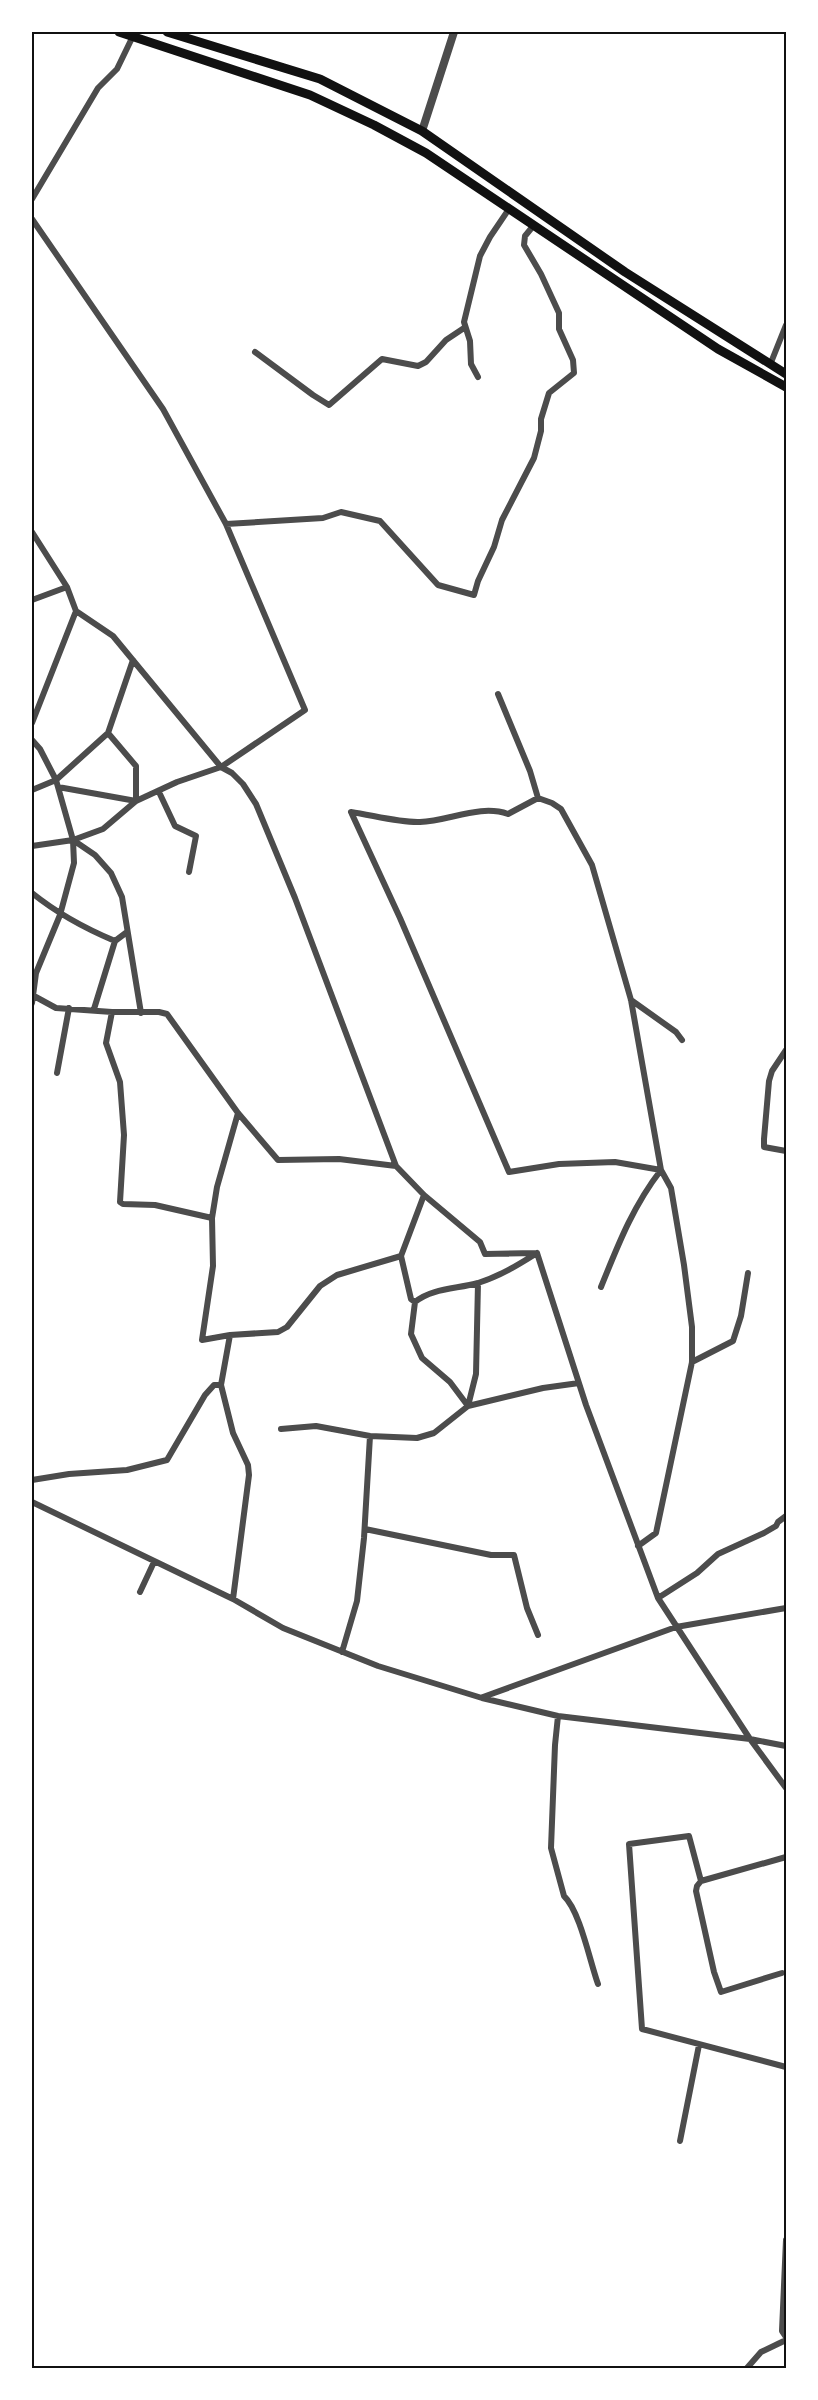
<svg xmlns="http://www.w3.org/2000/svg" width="818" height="2400" font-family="'Zilla Slab',serif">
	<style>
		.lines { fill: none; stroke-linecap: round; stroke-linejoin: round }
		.minor { stroke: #4c4c4c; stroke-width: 6 }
		.tertiary { stroke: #4c4c4c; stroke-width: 8 }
		.primary { stroke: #111; stroke-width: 9 }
		.neatline { fill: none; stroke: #111; stroke-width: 2 }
	</style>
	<rect width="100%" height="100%" fill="#fff"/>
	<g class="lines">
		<path class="minor" d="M32,199L98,88L117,69L133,36
			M32,219L163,409L226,524L305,710L221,767L177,782L136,801L103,829L73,840L32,846
			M255,352L313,395L329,405L382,359L418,366L426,362L446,340L464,328
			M770,365L786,325
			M478,377L471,364L470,341L464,322L480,256L490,237L509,209
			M226,524L323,518L341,512L380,521L438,585L474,595L478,581L494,547L502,520L534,458L541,431V419L549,393L574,373L573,360L559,329V313L541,274L524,245L525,236L534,225
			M32,532L67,587L76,611L113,636L221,767L232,773L243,784L256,804L295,898L396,1166L424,1195L480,1242L485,1254L537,1253
			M32,600L67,587
			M32,723L76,611
			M108,733L136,766V801
			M32,740L40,749L56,780L73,840L74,863L60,915L36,973L32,1003
			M58,787L136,801
			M32,790L56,780L108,733L133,660
			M159,792L175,826L196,836L189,872
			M538,798L552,803L561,809L592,865L631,1000L661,1170L671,1188L684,1265L692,1327V1362L656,1533L638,1546
			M351,812L400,918L509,1172L559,1164L615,1162L661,1170
			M351,812C372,815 400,823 420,822C449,821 480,804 508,814L538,798L530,771L498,694
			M73,840L95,855L111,873L122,897L141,1013
			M32,893C58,914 84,928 115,941
			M34,996L56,1008L112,1012H159L167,1014L238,1113L278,1160L339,1159L396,1166
			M631,1000L676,1032L682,1040
			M94,1009L115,941L127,932
			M112,1012L106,1043L120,1082L124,1135L120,1202L123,1204L155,1205L212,1218
			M786,1050L772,1071L769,1081L764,1139V1147L786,1151
			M57,1073L69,1008
			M238,1113L217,1187L212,1218L213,1266L202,1340L230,1335L278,1332L287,1327L320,1286L337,1275L401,1256
			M424,1195L401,1256L411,1299L415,1302L411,1334L422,1358L450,1382L468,1406
			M537,1253L586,1405L658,1598L750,1739L786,1788
			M601,1287C618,1245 633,1206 661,1170
			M415,1302C432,1288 457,1289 478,1283C500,1276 518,1265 537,1253
			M230,1335L221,1385L233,1433L248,1465L249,1475L233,1599
			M692,1362L733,1341L741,1316L748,1273
			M468,1406L476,1374L478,1283
			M281,1429L316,1426L370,1436L417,1438L434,1433L468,1406L543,1388L579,1383
			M32,1480L69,1474L127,1470L167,1460L205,1395L214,1385H221
			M32,1502L233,1599L283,1628L378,1666L482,1698L558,1716L750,1739L786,1746
			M365,1529L491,1555H514L527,1608L538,1635
			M140,1592L154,1562
			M658,1598L697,1573L718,1554L764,1533L776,1526L778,1522L786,1516
			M342,1652L357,1601L364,1538L370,1436
			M483,1697L676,1627L786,1608
			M558,1716L555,1745L551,1848L564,1896C580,1911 590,1962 598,1984
			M701,1881L689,1836L629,1844L642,2029L786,2067
			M782,1973L721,1992L714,1972L696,1891L697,1886L701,1881L786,1857
			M680,2141L699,2045
			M786,2240L782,2331L786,2337
			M747,2368L761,2352L786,2340"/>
		<path class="tertiary" d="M422,131L454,32"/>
		<path class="primary" d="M119,32L310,95L374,125L426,153L718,349L786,387
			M167,32L320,79L422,131L625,272L786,374"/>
	</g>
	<rect width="818" height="2400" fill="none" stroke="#ffffff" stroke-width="66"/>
	<rect x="33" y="33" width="752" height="2334" class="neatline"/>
</svg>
